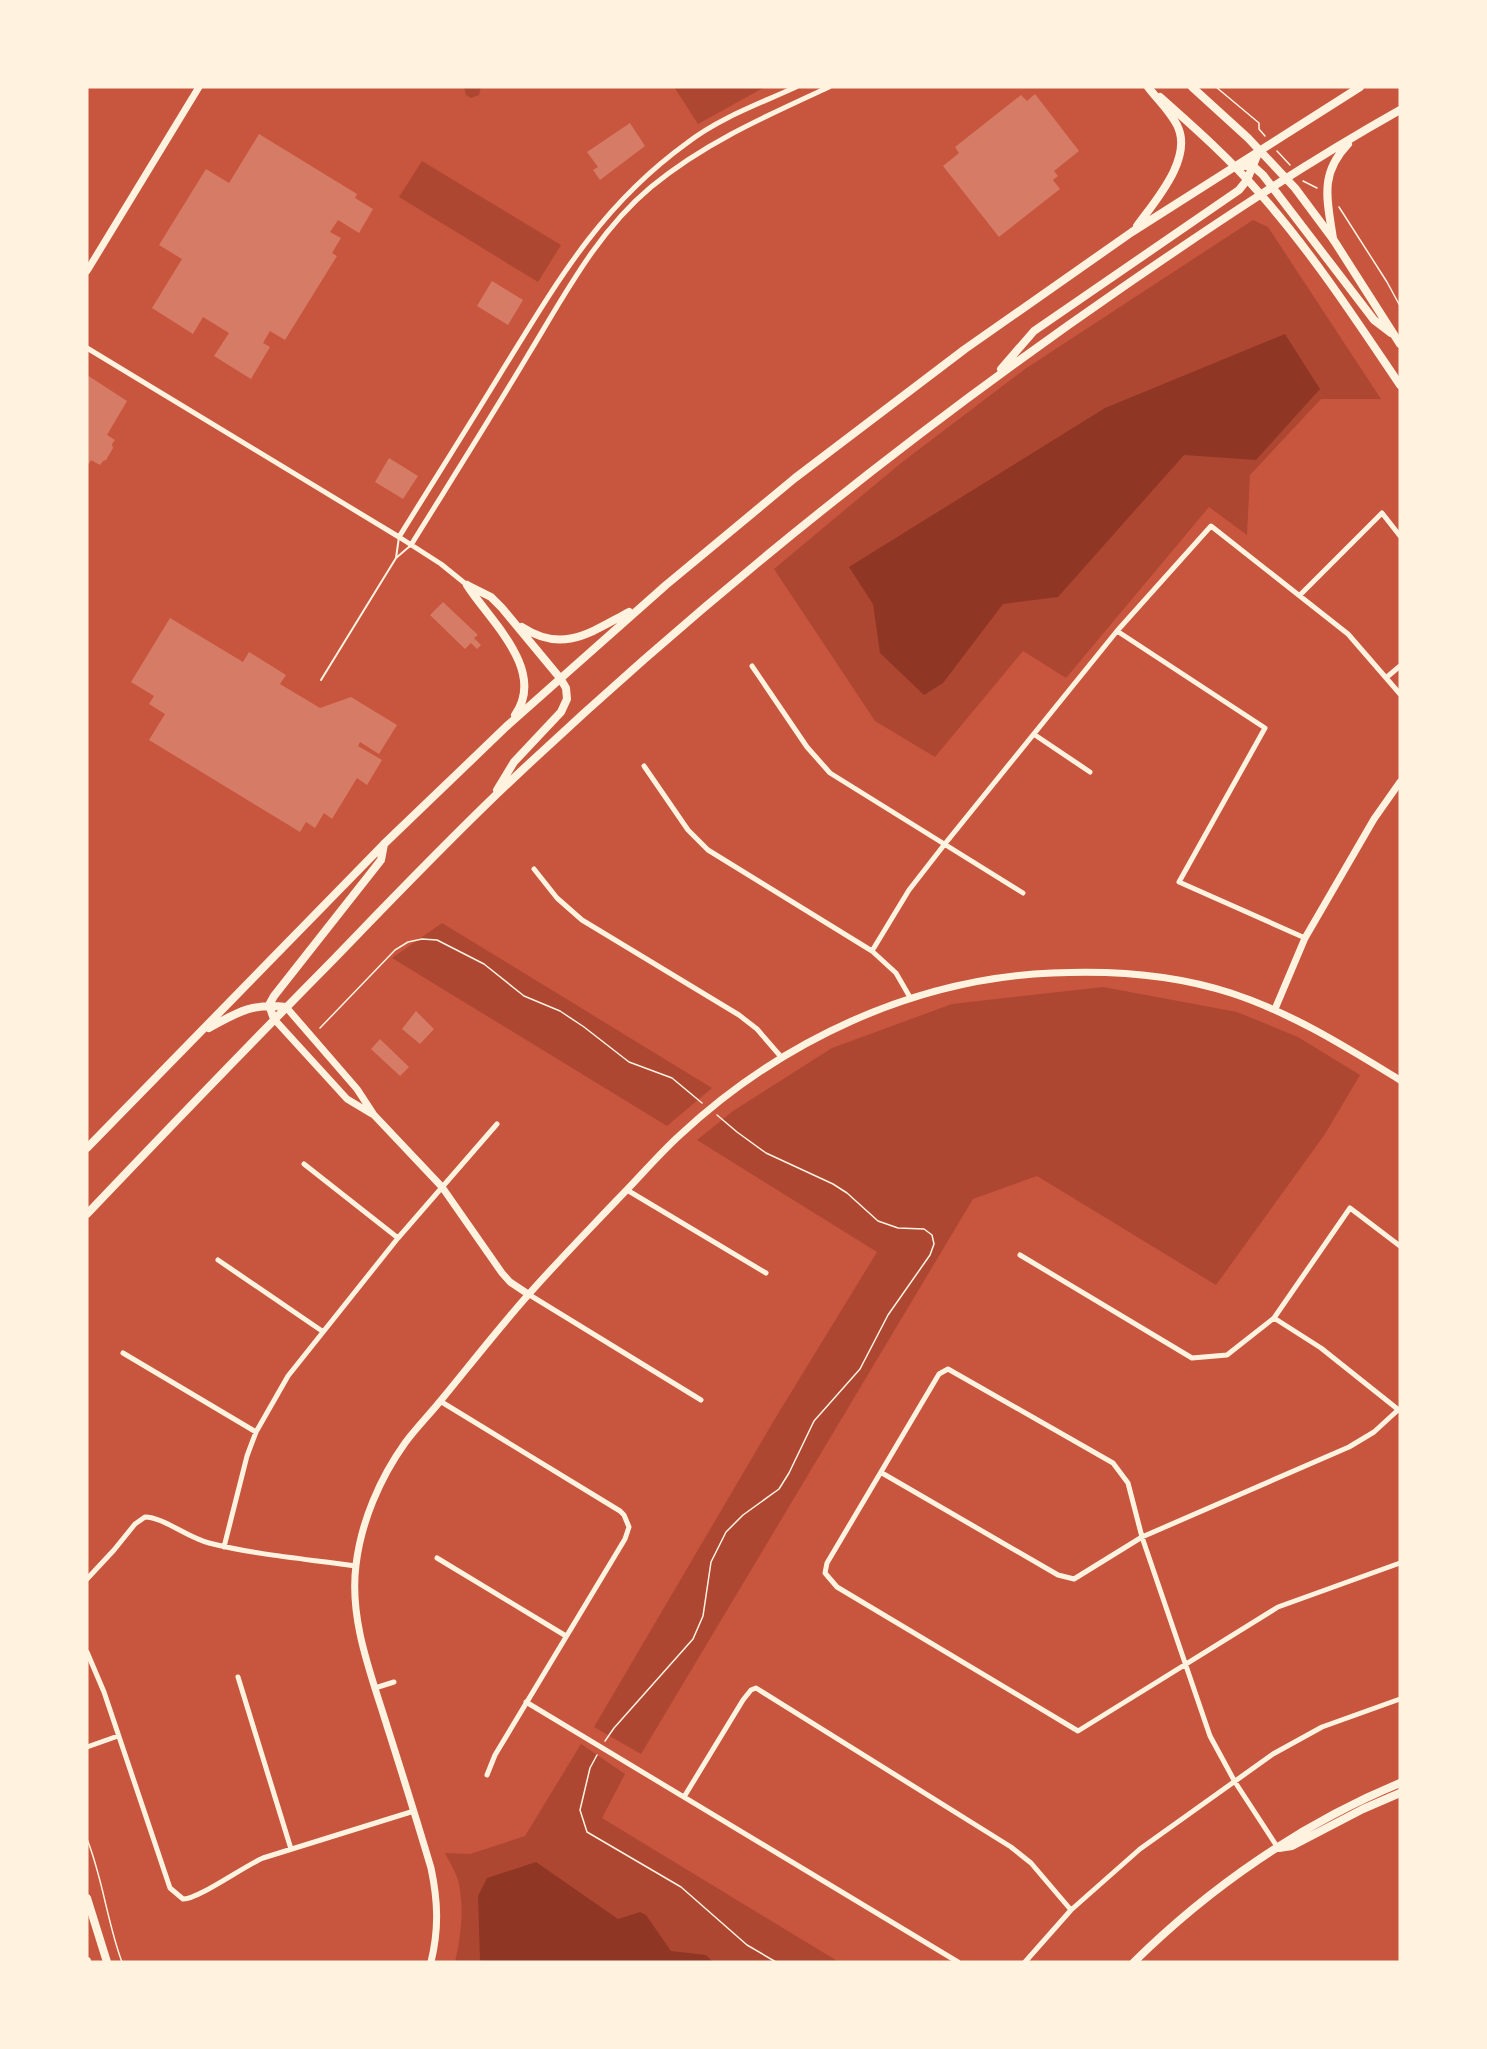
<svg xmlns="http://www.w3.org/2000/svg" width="1487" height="2049" font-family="Commissioner,sans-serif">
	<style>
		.green { fill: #ae4732 }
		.water { fill: #8f3625 }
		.building { fill: #d67c66 }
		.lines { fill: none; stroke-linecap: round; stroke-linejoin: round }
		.path { stroke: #fff3e0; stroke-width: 1.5 }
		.service { stroke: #fff3e0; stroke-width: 2 }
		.minor { stroke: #fff3e0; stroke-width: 5 }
		.tertiary { stroke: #fff3e0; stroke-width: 7 }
		.secondary { stroke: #fff3e0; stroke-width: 8 }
		.primary { stroke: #fff3e0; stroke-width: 8 }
	</style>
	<rect width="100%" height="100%" fill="#c8553d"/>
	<path class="green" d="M464,87H481L479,95L471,98L466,95Z
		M674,87H765L698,124Z
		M422,161L561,245L538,282L399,197Z
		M1253,220L1268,227L1381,399H1321L1250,475L1247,535L1209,507L1066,678L1023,651L935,757L875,721L774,569L901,463L1025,369Z
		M442,923L712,1088L667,1126L392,958Z
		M1103,987L1237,1012L1298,1037L1360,1075L1325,1134L1216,1285L1037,1176L973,1199L641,1754L594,1727L776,1417L877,1252L697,1140L733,1111L832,1048L952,1004Z
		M581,1744L625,1774L602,1818L839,1962H455C461,1937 464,1910 459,1884C457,1874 450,1863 445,1853L470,1854L525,1836Z"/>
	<path class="water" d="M1285,334L1320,389L1256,460L1184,455L1058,597L1003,604L943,683L924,695L880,653L873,604L849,567L1105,408Z
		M536,1862L618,1919L640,1912L646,1915L671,1951L706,1955L713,1962H484L480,1960L478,1896L487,1878Z"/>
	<path class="building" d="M1035,94L1079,151L1054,171L1058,176L1053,180L1060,189L999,237L943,166L959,153L955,147L1021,95L1027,101Z
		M630,123L645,146L600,180L593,170L598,167L587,152Z
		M259,134L357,194L355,198L373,209L359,233L338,220L330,232L341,238L332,253L337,256L285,340L270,331L263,343L270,347L251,379L214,356L229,333L203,317L193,334L152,308L182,259L159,245L206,169L229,183Z
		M492,281L523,300L508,325L477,306Z
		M87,375L127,401L107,435L115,440L112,444L113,448L106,460L103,461L100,465L91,460L87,467Z
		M389,458L418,476L403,499L375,482Z
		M443,602L478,635L474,638L481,645L477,649L471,643L465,649L430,615Z
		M170,618L243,662L249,652L286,675L280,684L320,708L351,697L397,725L379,754L360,742L358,746L382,760L367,785L357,778L332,819L324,813L315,828L306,822L300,832L149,740L165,714L149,704L154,696L131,682Z
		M416,1011L434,1029L420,1044L402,1029Z
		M380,1039L409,1067L400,1076L371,1049Z"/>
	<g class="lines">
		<path class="path" d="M1216,87L1259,123V129L1265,136
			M1277,151L1290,165
			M1303,181L1317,188
			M1339,207L1387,282L1400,306
			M320,1028L395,950L408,942L422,939L437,940L484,964L524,996L560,1011L584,1027L629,1062L672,1078L702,1103
			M605,1741L614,1728L693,1639L703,1616L711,1562L726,1532L743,1515L779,1489L789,1473L814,1421L860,1369L888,1315L930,1255L934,1244L932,1235L924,1229L898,1228L878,1221L847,1193L833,1184L766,1153L737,1132L717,1115
			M597,1755L590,1768L580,1810L587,1832L681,1887L747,1945L776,1962
			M87,1839C103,1879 107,1922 122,1962"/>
		<path class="service" d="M399,537L396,558L410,546
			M321,680L396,558"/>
		<path class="minor" d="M87,348L399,537L441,564L467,585
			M399,537C433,482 468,427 502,371C557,282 600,206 687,143C719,118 759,104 796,87
			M411,545C450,482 490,419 528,355C564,296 597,232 651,187C704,143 768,115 829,87
			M1300,595L1382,513L1400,536
			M1117,631L1265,728L1179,882L1305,938
			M752,666L807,747L830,773L1023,893
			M1387,677L1400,666
			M1035,735L1090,772
			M644,766L688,830L708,850L872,951L896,973L911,999
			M534,869L557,898L582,920L739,1015L757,1029L782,1058
			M872,951L909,890L944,845L1117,631L1211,526L1348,634L1400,694
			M304,1164L398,1238
			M627,1190L766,1273
			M1020,1255L1192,1358L1227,1355L1274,1318L1350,1208L1400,1246
			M218,1260L322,1331
			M528,1294L701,1400
			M1274,1318L1321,1348L1400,1411
			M123,1353L256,1432
			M440,1401L620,1511L624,1515L629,1527L625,1539L495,1755L487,1775
			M882,1473L1058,1575L1074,1579L1142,1537L1349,1447L1374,1432L1398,1410
			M224,1547L247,1456L256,1432L288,1376L398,1238L497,1124
			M437,1558L566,1636
			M87,1579L114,1550L135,1524L145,1517C163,1517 188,1538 209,1543C256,1555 307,1559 356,1566
			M87,1652L104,1692L170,1888L183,1899C197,1900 244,1866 263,1858L414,1811
			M238,1677L291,1849
			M375,1688L394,1682
			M526,1702L958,1962
			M87,1747L118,1736
			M684,1797L743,1700L751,1690L756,1688L1011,1847L1031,1863L1071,1910
			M1278,1848L1235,1782L1210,1736L1142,1537L1128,1483L1113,1463L948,1369L939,1374L827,1563L825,1573L837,1587L1078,1731L1278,1607L1400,1563
			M1025,1962L1071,1910L1140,1849L1273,1754L1322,1727L1400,1699"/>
		<path class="tertiary" d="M87,271L199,87
			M286,1007L357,1089L374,1115L442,1187L502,1273L510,1282L528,1294
			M1275,1009L1305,938L1374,819L1400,782
			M274,1019L347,1099L372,1114
			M431,1962C439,1929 438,1901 431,1868C417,1821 402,1773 387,1726C371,1674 349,1620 356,1565C361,1522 380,1478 405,1443C416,1428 430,1414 442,1399C465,1371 487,1343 510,1316C544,1275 581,1238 617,1200C638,1179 658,1155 680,1135C781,1041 913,979 1052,973C1112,970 1173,974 1231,993C1292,1013 1346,1047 1400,1080"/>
		<path class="secondary" d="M1192,87L1248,138L1295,188L1333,239L1400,344
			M1160,97C1195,128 1231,160 1262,196C1313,254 1356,320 1400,385
			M1237,166H1253L1263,175L1374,320L1391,333
			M1279,1848L1292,1846L1363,1809L1400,1793
			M87,1898L107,1962
			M87,1961V1962
			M1134,1962C1210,1887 1301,1824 1400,1783"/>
		<path class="primary" d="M1137,226C1155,201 1194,158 1177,125C1170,111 1157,99 1148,87
			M1333,239C1328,202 1318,175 1348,144
			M1001,369L1034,331L1239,190L1247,180L1259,151
			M467,585L491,597L502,608L560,678L566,688L567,699L561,712L514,762L497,790
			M467,585C489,620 547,670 515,715
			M522,627C563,654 591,632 629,612
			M274,1019L269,1005L274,996L381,860L384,844
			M209,1028C238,1012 252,1003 286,1007
			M87,1148L384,844L508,725L666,585L795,478L965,349L1132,232L1360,87
			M87,1214C169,1128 251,1043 334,959C394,897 454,834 517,775C706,597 910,434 1123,287C1213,225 1304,164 1400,110"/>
	</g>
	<rect width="1487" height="2049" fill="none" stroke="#fff3e0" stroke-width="177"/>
</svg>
